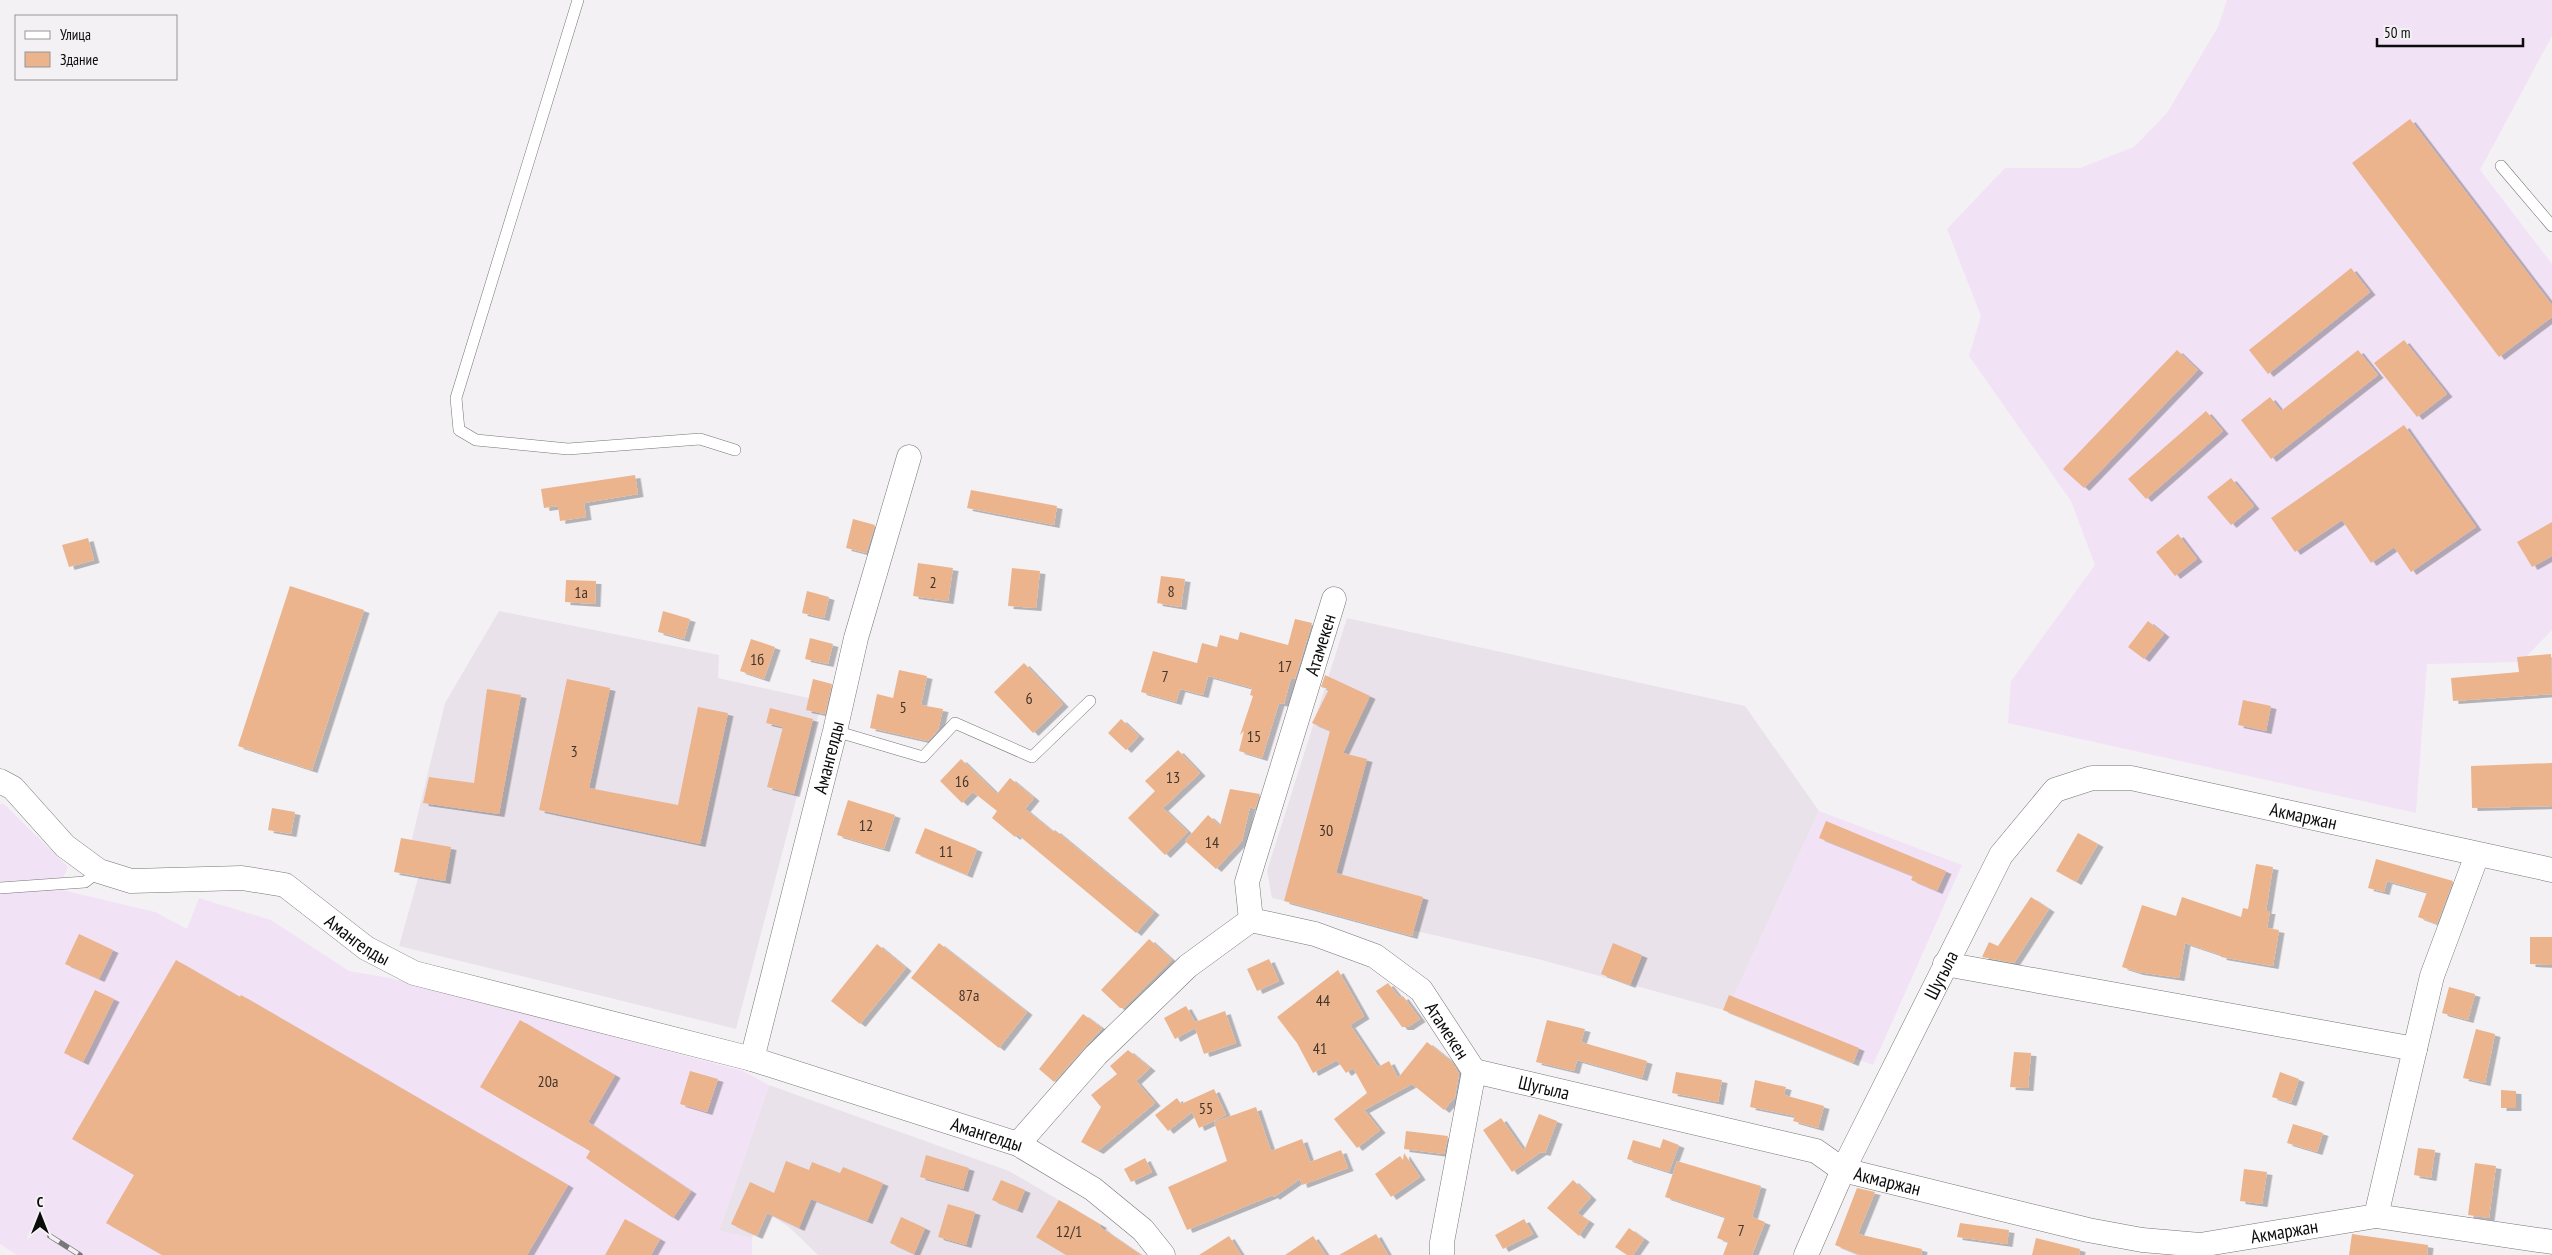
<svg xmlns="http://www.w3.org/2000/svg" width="2552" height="1255" font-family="'PT Sans Narrow',sans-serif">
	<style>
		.built { fill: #e9e2ea }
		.industrial { fill: #f2e2f5 }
		.building { fill: #ebb48d; filter: url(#shadow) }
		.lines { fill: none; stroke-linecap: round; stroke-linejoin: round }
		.service-casing { stroke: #777577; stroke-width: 12 }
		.minor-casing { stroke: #777577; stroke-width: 25 }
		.service { stroke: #fff; stroke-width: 11 }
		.minor { stroke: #fff; stroke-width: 24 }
		.rail-casing { stroke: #797879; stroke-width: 5.5 }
		.rail { stroke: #f4f1f4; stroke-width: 4; stroke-dasharray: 11; stroke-linecap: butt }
		.labels { text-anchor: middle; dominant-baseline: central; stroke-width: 4.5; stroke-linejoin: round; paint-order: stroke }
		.number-label { font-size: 16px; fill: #44362c }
		.street-label { font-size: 19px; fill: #0c0c0c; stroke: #f4f1f4 }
	</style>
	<defs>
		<filter id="shadow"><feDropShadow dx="5.5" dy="3" stdDeviation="0" flood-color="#0004"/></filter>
	</defs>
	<rect width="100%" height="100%" fill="#f4f1f4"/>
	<path class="built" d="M499,611L719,655L718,678L822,701L736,1029L399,946L422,864L407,859L445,703Z
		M1347,618L1745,706L1819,811L1727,1011L1538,959L1272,898L1267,871Z
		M769,1085L1009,1171L1108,1229L1127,1255H818L789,1227L766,1212L752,1238L719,1231Z"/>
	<path class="industrial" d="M2227,0H2552V36L2480,170L2552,264V630L2521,662L2427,664L2416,813L2008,723L2011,681L2095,565L2071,501L1969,356L1981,316L1947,229L2005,168H2080L2134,147L2167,113L2218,27Z
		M0,804H4L68,867L58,889L155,912L187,929L199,898L271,920L349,971L390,978L743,1071L769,1085L719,1231L752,1238V1255H17L0,1244Z
		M1819,811L1962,865L1873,1065L1727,1011Z"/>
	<path class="building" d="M2410,119L2552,305V317L2499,357L2352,163Z
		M2351,268L2370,292L2268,374L2249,350Z
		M2404,340L2447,394L2417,417L2374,363Z
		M2177,350L2198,370L2084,488L2063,469Z
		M2358,350L2378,375L2271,459L2241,420L2270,397L2281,411Z
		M2206,411L2223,431L2146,499L2128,479Z
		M2404,425L2476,527L2411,572L2394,547L2371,563L2342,520L2295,552L2271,518Z
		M635,475L638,494L584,503L586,517L560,521L558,506L544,508L541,489Z
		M2231,478L2254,506L2231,525L2207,497Z
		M971,490L1057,506L1054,525L967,508Z
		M853,519L875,525L866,553L846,548Z
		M2552,522V556L2532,567L2517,542Z
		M2178,534L2197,559L2175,576L2156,552Z
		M88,538L94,560L69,567L62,545Z
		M918,563L953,568L948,601L913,596Z
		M1012,568L1040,571L1036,608L1008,606Z
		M1161,576L1185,579L1181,607L1157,603Z
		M566,580L596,581L595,604L565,602Z
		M290,586L364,610L312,770L238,746Z
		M807,591L829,597L824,618L802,613Z
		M663,611L690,619L684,639L658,632Z
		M1295,619L1312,623L1295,679L1291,678L1284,704L1279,703L1262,758L1239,751L1244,731L1240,735L1253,696L1250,695L1252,688L1208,676L1203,695L1180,689L1176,702L1141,692L1153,651L1197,663L1202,643L1217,647L1220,635L1238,640L1240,632L1288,645Z
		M2148,621L2164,634L2144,659L2128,647Z
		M810,638L833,644L828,664L805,659Z
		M751,639L775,647L764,679L740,671Z
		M2551,654L2552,694L2453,701L2451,678L2519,672L2517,657Z
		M1024,663L1063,704L1033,733L994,692Z
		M899,670L927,676L921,705L943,709L938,730L928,741L870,728L877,694L893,698Z
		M1325,675L1370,696L1343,753L1367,759L1336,873L1423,897L1412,936L1284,901L1330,731L1312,723L1329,689L1321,687Z
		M567,679L610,688L589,788L678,805L698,707L728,713L700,844L539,810Z
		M813,679L832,684L825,714L806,710Z
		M487,689L521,695L499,814L423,803L429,777L474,783Z
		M2243,700L2271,706L2266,731L2238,725Z
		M770,708L813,719L794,794L767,787L783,727L766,723Z
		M1121,719L1139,736L1126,750L1108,733Z
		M1178,750L1200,773L1163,808L1188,832L1165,855L1128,818L1155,791L1145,781Z
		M961,759L997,794L1010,778L1034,798L1025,809L1053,832L1055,830L1154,912L1136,933L1017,834L1015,837L992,818L997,811L973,792L962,803L940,781Z
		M2552,763V806L2472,808L2471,766Z
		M1230,789L1260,794L1255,809L1250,807L1242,841L1216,869L1185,841L1208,815L1220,826Z
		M848,800L895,815L884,849L837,835Z
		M272,808L295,812L291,834L268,830Z
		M1826,821L1946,871L1937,891L1911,880L1913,876L1819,838Z
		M925,828L977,849L967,875L915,853Z
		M2078,833L2098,844L2076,882L2056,871Z
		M401,838L451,847L445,881L394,872Z
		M2376,859L2453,881L2437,924L2418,917L2427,892L2387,881L2384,892L2368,888Z
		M2256,864L2273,867L2266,911H2270L2267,928L2279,930L2273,966L2221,957V955L2185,943L2179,978L2138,972L2122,967L2142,905L2176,916L2182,897L2241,917L2243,908L2248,909Z
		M2031,897L2049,909L2014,963L1982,957L1989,942L1998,946Z
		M79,934L113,950L99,979L65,964Z
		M2530,937H2552V965L2530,964Z
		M1149,939L1172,960L1124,1008H1120L1101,990Z
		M939,943L1027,1012L999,1048L911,978Z
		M1613,943L1642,955L1630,985L1601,974Z
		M877,944L906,968L860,1024L831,1001Z
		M1269,959L1279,981L1257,991L1247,969Z
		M176,960L240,997L241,995L568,1185L527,1255H162L106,1223L134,1175L72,1139Z
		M1338,970L1364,1016L1350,1025L1378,1067L1389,1061L1398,1078L1427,1042L1453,1063L1459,1074L1455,1097L1444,1110L1412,1084L1364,1110L1380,1130L1357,1148L1334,1119L1367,1093L1353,1068L1346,1073L1337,1060L1313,1073L1297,1043L1277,1017Z
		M1388,983L1400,998L1403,996L1420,1019L1408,1027H1402L1376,991Z
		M2449,987L2475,994L2468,1020L2442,1013Z
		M95,990L114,999L83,1062L64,1053Z
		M1729,995L1859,1048L1853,1063L1723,1010Z
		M1186,1006L1195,1022L1225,1011L1236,1043L1204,1054L1195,1028L1175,1039L1164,1018Z
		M1083,1014L1102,1028L1054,1082L1039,1069Z
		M520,1020L615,1075L588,1122L691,1191L673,1218L586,1158L590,1151L480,1087Z
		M1547,1020L1585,1029L1581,1042L1647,1061L1642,1078L1577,1060L1574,1071L1536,1062Z
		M2476,1029L2495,1034L2485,1083L2463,1078Z
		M1128,1050L1150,1068L1136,1081L1155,1103L1098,1151L1081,1142L1101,1107L1091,1095L1117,1074L1110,1066Z
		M2014,1052L2031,1053L2028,1088L2010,1087Z
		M690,1071L718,1079L707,1112L680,1104Z
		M1676,1072L1722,1080L1718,1102L1672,1093Z
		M2280,1072L2299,1079L2291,1103L2272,1097Z
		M1755,1080L1786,1087L1784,1095L1824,1106L1818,1128L1793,1121L1795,1116L1750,1107Z
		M1214,1089L1226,1115L1199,1128L1192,1112L1168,1131L1155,1115L1177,1098L1181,1104Z
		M2501,1090L2516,1091V1108H2501Z
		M1256,1107L1271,1151L1302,1139L1310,1162L1341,1150L1348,1168L1302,1185L1300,1179L1274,1197L1273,1195L1187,1230L1168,1187L1227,1161L1214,1122Z
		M1539,1114L1557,1121L1545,1153L1541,1152L1512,1172L1483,1130L1501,1118L1524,1151Z
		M2293,1124L2323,1133L2317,1152L2287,1143Z
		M1406,1131L1448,1136L1444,1154L1404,1149Z
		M1663,1139L1679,1145L1669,1172L1627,1159L1633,1140L1660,1148Z
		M2418,1148L2435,1150L2431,1178L2414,1175Z
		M1404,1153L1420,1177L1391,1197L1375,1174L1400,1156L1403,1160Z
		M926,1155L969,1168L963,1189L920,1177Z
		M1145,1158L1152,1172L1131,1182L1124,1169Z
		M786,1161L809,1170L812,1162L840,1173L843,1167L883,1183L867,1221L811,1199L799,1228L767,1213L757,1236L731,1224L750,1182L774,1193Z
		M1677,1161L1761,1186L1752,1217L1765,1222L1752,1255H1723L1728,1242L1717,1238L1725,1217L1665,1197Z
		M2475,1163L2496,1166L2489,1218L2468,1215Z
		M2244,1169L2267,1172L2262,1204L2240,1201Z
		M1001,1180L1025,1190L1017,1210L992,1200Z
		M1573,1180L1591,1197L1577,1213L1589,1221L1579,1236L1547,1208Z
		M1857,1188L1875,1192L1858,1234L1922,1249L1921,1255H1860L1835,1245Z
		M1059,1200L1101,1225L1100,1227L1141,1255H1066L1036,1237Z
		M948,1204L975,1212L966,1245L938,1237Z
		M901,1217L925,1228L914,1254L890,1243Z
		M625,1219L660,1239L651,1255H605Z
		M1524,1219L1533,1234L1503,1249L1495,1235Z
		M1960,1223L2009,1230L2007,1244L1957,1237Z
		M1629,1228L1644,1239L1633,1255H1627L1615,1247Z
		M1376,1234L1388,1255H1339Z
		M2352,1234L2428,1245L2427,1255H2349Z
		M1229,1236L1241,1255H1199Z
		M1313,1236L1326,1255H1285Z
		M2036,1238L2080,1249L2079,1255H2032Z"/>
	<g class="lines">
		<g class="service-casing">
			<path id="service" d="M578,0L456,398L459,430L476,440L568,449L700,439L735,450
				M2501,166L2552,226
				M835,731L923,757L955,723L1032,757L1090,701
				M0,888L85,882L99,871"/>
		</g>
		<g class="minor-casing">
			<g id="minor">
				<path id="s1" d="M0,781L13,788L65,846L99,871L131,881L242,878L285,885L366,948L414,973L752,1059L1018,1144L1093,1189L1143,1230L1163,1255"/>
				<path id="s2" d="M1251,920L1315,934L1375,956L1421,990L1474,1071L1442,1242V1255"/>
				<path d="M1945,964L2415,1049"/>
				<path id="s3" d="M752,1059L835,731L856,638L909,457"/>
				<path id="s4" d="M1474,1071L1816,1151L1843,1170L2088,1230L2142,1240L2200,1245L2376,1216L2552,1242"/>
				<path id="s5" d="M1018,1144L1096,1055L1188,966L1251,920L1247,882L1334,599"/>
				<path d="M2376,1216L2432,976L2477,855"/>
				<path id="s6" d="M1806,1255L1843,1170L2001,855L2055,790L2092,778H2131L2552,870"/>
			</g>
		</g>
		<use href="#service" class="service"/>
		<use href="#minor" class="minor"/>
		<g class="rail-casing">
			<path id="rail" d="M50,1236L80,1255"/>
		</g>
		<use href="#rail" class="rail"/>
	</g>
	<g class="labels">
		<g class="number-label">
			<text x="933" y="582">2</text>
			<text x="1171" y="591">8</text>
			<text x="581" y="592">1а</text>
			<text x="757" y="659">1б</text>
			<text x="1285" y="666">17</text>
			<text x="1165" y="676">7</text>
			<text x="1029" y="698">6</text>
			<text x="903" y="707">5</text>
			<text x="1254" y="736">15</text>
			<text x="574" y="751">3</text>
			<text x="1173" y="777">13</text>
			<text x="962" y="781">16</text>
			<text x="866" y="825">12</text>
			<text x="1326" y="830">30</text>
			<text x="1212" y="842">14</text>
			<text x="946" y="851">11</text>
			<text x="969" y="995">87а</text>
			<text x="1323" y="1000">44</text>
			<text x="1320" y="1048">41</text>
			<text x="548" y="1081">20а</text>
			<text x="1206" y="1108">55</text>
			<text x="1741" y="1230">7</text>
			<text x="1069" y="1231">12/1</text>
		</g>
		<g class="street-label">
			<text stroke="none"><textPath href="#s5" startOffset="611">Атамекен</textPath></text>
			<text stroke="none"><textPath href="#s3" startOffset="311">Амангелды</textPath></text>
			<text stroke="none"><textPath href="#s6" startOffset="784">Акмаржан</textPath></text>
			<text stroke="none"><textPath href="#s1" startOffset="414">Амангелды</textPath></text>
			<text stroke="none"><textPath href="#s6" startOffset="311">Шугыла</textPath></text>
			<text stroke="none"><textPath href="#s2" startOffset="235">Атамекен</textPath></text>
			<text stroke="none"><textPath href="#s4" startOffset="72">Шугыла</textPath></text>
			<text stroke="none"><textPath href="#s1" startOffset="1075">Амангелды</textPath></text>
			<text stroke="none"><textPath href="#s4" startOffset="430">Акмаржан</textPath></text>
			<text stroke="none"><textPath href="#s4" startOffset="835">Акмаржан</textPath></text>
		</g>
	</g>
	<rect x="15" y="15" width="162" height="65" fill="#f4f1f4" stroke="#979597"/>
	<rect x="25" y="31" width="25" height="8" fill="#ffffff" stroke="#979597"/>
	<text x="60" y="40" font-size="15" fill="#0c0c0c">Улица</text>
	<rect x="25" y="52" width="25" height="15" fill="#ebb48d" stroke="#979597"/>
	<text x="60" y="65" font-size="15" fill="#0c0c0c">Здание</text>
	<g transform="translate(40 1215)" stroke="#f4f1f4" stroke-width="4" paint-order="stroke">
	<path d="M0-4L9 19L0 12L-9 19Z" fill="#0c0c0c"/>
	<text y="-8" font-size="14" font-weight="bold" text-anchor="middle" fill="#0c0c0c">С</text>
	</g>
	<path d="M2377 38v8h146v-8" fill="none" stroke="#0c0c0c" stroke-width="2.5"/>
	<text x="2384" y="38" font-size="15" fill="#0c0c0c" stroke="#f4f1f4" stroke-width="4" paint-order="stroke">50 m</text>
</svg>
